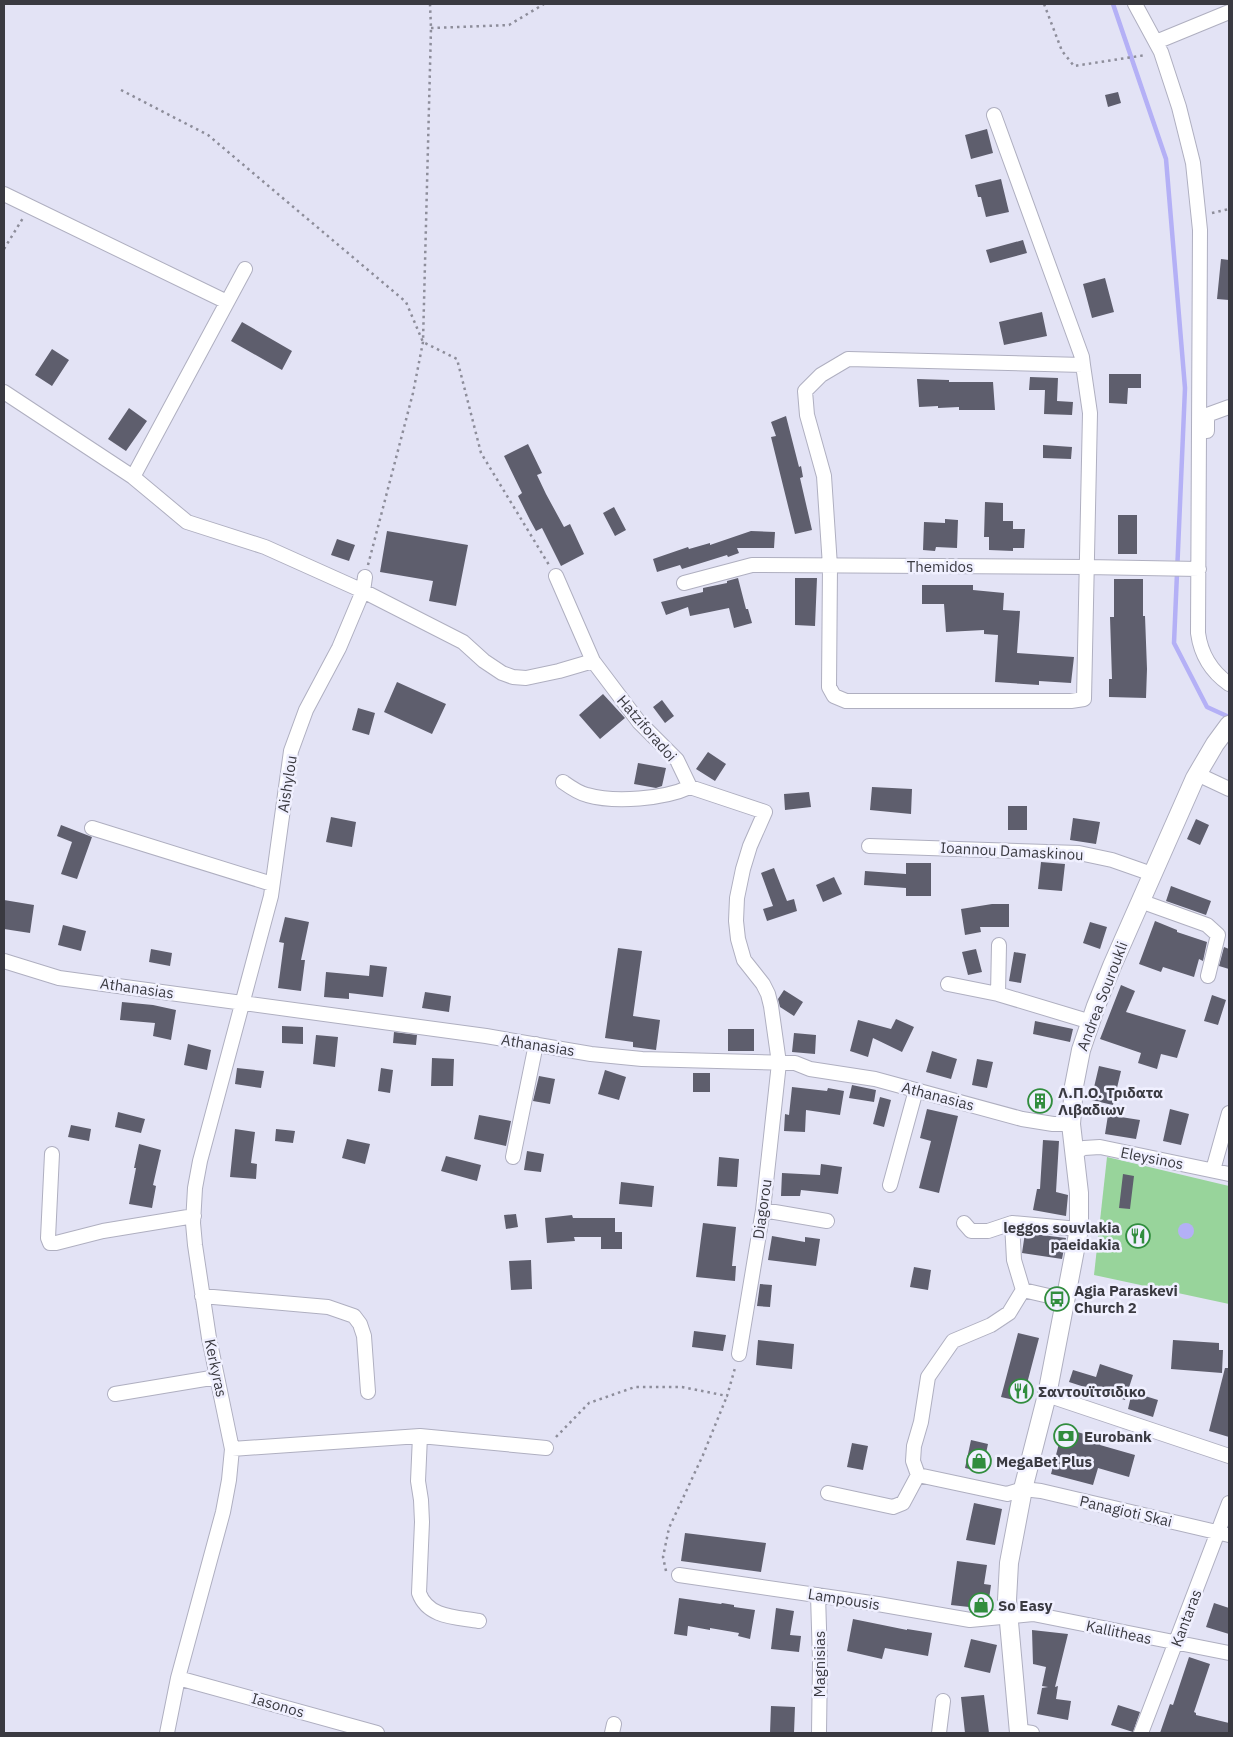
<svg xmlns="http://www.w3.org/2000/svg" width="1233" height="1737" font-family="'IBM Plex Sans',sans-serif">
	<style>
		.green { fill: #98d49b }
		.water { fill: #b4b0f6 }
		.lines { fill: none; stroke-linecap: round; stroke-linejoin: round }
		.stream { stroke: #b4b0f6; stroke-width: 4.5 }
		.building { fill: #5e5e6d }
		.minor-casing { stroke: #afafc0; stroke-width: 16 }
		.major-casing { stroke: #afafc0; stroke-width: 20 }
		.path { stroke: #8d8d9a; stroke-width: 2.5; stroke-dasharray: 2.5 4; stroke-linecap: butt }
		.minor { stroke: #fff; stroke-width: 14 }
		.major { stroke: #fff; stroke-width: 18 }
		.labels { text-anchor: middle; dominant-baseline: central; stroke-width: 5; stroke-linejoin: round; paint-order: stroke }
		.street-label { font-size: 15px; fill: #3a3a41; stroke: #f0f0ff }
		.poi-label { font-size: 15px; font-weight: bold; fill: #3a3a41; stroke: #f0f0ff; text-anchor: start }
	</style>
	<rect width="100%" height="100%" fill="#e3e3f5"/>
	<path class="green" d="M1107,1157L1229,1186V1304L1094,1275Z"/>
	<path class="water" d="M1178 1231a8 8 0 1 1 16 0a8 8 0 1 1-16 0Z"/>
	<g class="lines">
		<path class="stream" d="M1113,4L1166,159L1185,388L1174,643L1207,707L1229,717"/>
	</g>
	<path class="building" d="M1118,92L1121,103L1108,107L1105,95Z
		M987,129L993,153L971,159L965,135Z
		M1001,179L1009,212L986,217L981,197H978L975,185Z
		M1023,240L1027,253L990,263L986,250Z
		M1221,259L1229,260V300L1217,299Z
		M1105,278L1114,312L1092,318L1083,284Z
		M1042,312L1047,336L1004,345L999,322Z
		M242,322L292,351L282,370L231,341Z
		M52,349L69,360L52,386L35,375Z
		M1109,374H1141V388H1128L1127,404L1109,403Z
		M1030,377L1058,378L1057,401L1073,402L1072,415L1044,414L1045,390H1029Z
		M917,379L949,380V382H993L995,410H959V407L938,408V406L919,407Z
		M129,408L147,421L126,451L108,439Z
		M786,416L799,467L801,466L803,477L800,478L812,530L795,534L771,437L776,436L771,422Z
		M528,444L542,473L537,475L546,494L564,527L570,524L584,554L561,566L542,528L536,531L530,520L518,496L522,493L504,456Z
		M1043,445L1072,447L1071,459L1043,458Z
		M985,502L1003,503V521H1013V529H1025L1024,548H1013V551L989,550V537H984Z
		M614,507L626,530L615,536L603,513Z
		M1118,515H1137V554H1118Z
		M945,519L958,520L957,548L936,547L935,551L923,550L924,522L945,523Z
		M387,531L468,545L456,606L429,601L433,581L380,572Z
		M751,531L775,532L774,548H737L739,553L728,557L727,555L682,569L680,565L657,572L653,559L688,547L689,549L710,543V545Z
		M337,539L355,545L349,561L331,555Z
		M738,578L746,609H748L752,623L734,628L729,608L690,616L688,607L666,615L661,602L703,592V588L727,583V581Z
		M795,578H817L815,626L795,625Z
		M1114,579H1143V616H1145L1147,669L1146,698L1109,697V679H1112L1110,617H1114Z
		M922,585H973V590L1004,593L1003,610L1020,611L1017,653L1074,657L1071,683L1039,681V685L995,682L998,635L984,634V630L946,632L944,604H922Z
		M397,682L446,704L432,734L384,712Z
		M603,694L625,718L600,739L579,715Z
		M662,700L674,716L665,723L653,707Z
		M358,708L375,713L369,735L352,730Z
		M708,752L726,764L715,781L696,769Z
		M638,763L666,768L662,786L656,788L634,784Z
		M872,787L912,789L911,814L870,810Z
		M809,792L811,807L785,810L784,794Z
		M1008,806H1027V830H1008Z
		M331,817L356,822L352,847L326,842Z
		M1073,818L1100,822L1096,844L1070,840Z
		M1196,819L1209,825L1200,845L1187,839Z
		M61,825L92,837L77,879L61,874L72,842L57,836Z
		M1041,862L1065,864L1062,891L1038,889Z
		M906,863H931V896H906V888L864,885L865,871L906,874Z
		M774,868L787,901L794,899L797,911L767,921L763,909L773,906L761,873Z
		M834,877L842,894L823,902L816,885Z
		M1171,886L1211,901L1206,915L1166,901Z
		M4,900L34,905L30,933L4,929Z
		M992,904H1009V927H980L981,932L965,935L961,909Z
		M285,917L309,922L301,960H305L301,991L278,988L284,943L279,942Z
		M1155,921L1177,930V932L1207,942L1203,961L1199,959L1194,977L1163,967L1161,972L1139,964Z
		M1090,922L1107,927L1100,949L1083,943Z
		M63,925L86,931L81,951L58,945Z
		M1224,947L1229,949V969L1219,966Z
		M618,948L642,951L633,1016L660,1020L656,1050L633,1047V1042L605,1038Z
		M151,949L172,953L170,966L149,962Z
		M976,949L982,972L968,975L962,952Z
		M1014,952L1026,954L1021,983L1009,981Z
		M370,965L387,967L383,997L349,993V999L324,997L326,972L369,976Z
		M1121,985L1135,991L1126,1012L1186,1030L1177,1058L1161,1054L1157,1069L1138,1063L1141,1053L1100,1039Z
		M784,990L803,1002L794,1016L780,1007L778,999Z
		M425,992L451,996L449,1012L422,1008Z
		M1212,995L1226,1000L1218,1025L1204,1021Z
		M122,1002L153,1005L176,1010L171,1040L153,1036L155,1023L120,1020Z
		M896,1019L914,1027L902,1052L873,1038L868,1057L850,1051L858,1020L891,1029Z
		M1035,1021L1073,1029L1070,1042L1033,1034Z
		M282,1026L303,1027V1044L282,1043Z
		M728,1029H754V1051H728Z
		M394,1032L417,1035L416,1045L393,1043Z
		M794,1033L816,1035L815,1054L792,1052Z
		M316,1035L338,1037L335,1067L313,1064Z
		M188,1044L211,1050L207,1070L184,1065Z
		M932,1051L957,1059L951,1079L926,1072Z
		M432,1058L454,1059L453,1086H431Z
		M977,1059L993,1062L987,1088L972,1085Z
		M1099,1066L1121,1071L1113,1105L1091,1100Z
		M237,1068L264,1071L261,1088L235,1084Z
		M381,1068L393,1070L390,1093L378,1091Z
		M605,1070L626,1077L619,1100L598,1094Z
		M693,1073H710V1092H693Z
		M539,1076L555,1079L550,1104L533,1101Z
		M852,1085L876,1090L874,1102L849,1098Z
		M792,1087L827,1091L828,1088L844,1091L840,1115L806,1110L805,1132L784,1131L785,1114L789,1115Z
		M1032,1092L1051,1095L1045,1107H1030Z
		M880,1097L891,1100L884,1127L873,1124Z
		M927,1109L958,1116L939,1193L919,1188L931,1141L920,1138Z
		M1170,1109L1189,1114L1181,1145L1163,1141Z
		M118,1112L145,1119L141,1133L115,1127Z
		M479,1115L511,1121L506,1146L474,1139Z
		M1108,1115L1140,1120L1136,1139L1105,1134Z
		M71,1125L91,1129L89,1141L68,1137Z
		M235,1129L255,1132L251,1163L257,1164L256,1179L230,1177Z
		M276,1129L295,1131L293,1143L275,1141Z
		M347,1139L370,1144L365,1164L342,1158Z
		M1043,1140L1059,1141L1056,1192L1068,1195L1066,1216L1033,1210L1037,1189H1040Z
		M139,1144L161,1150L153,1185L156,1186L152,1208L129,1204L136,1168H134Z
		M527,1151L544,1154L541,1172L524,1170Z
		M446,1156L481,1165L477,1181L441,1171Z
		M719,1157L739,1159L737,1187L717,1186Z
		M821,1164L842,1167L838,1194L801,1190L800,1196H781L782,1173L820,1175Z
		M1123,1174L1134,1176L1130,1209L1119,1208Z
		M621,1182L654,1186L652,1207L619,1204Z
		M516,1214L518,1227L506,1229L504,1215Z
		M572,1215L573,1218H615V1232H622V1249H601V1237H574L575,1241L547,1243L545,1218Z
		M703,1223L736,1227L732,1266H736L735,1281L696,1277Z
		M1025,1233L1066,1238L1062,1259L1022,1253Z
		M772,1236L805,1242V1237L820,1239L816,1266L768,1260Z
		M531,1260L532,1289L511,1290L509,1261Z
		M914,1267L931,1270L928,1290L910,1287Z
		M760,1284L772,1285L770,1307L757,1306Z
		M694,1331L726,1335L723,1351L692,1347Z
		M1018,1333L1039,1338L1024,1395L1016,1392L1014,1400L1001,1397Z
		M758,1340L794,1344L792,1369L756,1365Z
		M1173,1340L1219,1343V1350H1223L1222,1373L1171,1369Z
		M1100,1364L1133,1375L1125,1400L1069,1382L1073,1370L1096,1377Z
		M1225,1368H1229V1437L1209,1431Z
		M1132,1392L1158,1400L1153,1417L1128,1409Z
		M1063,1428L1102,1439L1100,1445L1135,1455L1129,1477L1098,1468L1093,1485L1051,1474Z
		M971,1440L988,1444L982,1472L965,1468Z
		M852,1443L868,1446L863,1470L847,1467Z
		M974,1503L1002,1509L995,1545L966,1540Z
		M685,1533L766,1543L761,1572L681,1561Z
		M957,1561L987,1565L984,1584L991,1585L989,1599L987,1605L983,1607L978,1608L951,1605Z
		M679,1598L721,1604L722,1603L734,1605V1607L755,1610L750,1639L738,1636L739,1633L710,1628V1630L688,1626L687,1636L674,1634Z
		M1214,1603L1229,1608V1634L1206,1627Z
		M776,1608L794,1611L790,1635L801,1636L799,1652L771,1649Z
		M853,1619L907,1630V1629L932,1633L928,1656L885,1648L882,1659L847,1651Z
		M1032,1630L1068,1634L1055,1687L1058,1686L1056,1699L1071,1701L1068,1720L1037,1714L1042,1688L1048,1687L1042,1686L1046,1667L1033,1664Z
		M971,1639L997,1645L990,1673L964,1667Z
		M1189,1657L1210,1664L1194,1712L1196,1713V1715L1229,1723V1733H1160L1170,1704L1173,1705Z
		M984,1695L989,1733H965L961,1697Z
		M1118,1705L1140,1712L1133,1732L1111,1725Z
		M771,1706L795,1707L794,1733H770Z"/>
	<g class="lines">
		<g class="minor-casing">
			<path id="minor" d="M1135,4L1161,52L1179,107L1193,163L1200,230L1198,633C1201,655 1212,672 1229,684
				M1156,42L1229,12
				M994,115L1082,357L1083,365L1090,413L1084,699L1071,701H846L834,696L829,687L830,566L824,476L807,415L805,391L821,375L848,359L1083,365
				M4,194L227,302
				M4,392L133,477L187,522L265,547L363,591L463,642L484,661L502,673L513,677L526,678L559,671L593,661
				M1207,431V415L1229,407
				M133,477L245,269
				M556,576L593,661L639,722L677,760L690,787L765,812L750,846L743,869L737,898L736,921L738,939L744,960L763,984L768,994L771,1006L779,1063L763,1210L739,1354
				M684,583L752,565L1086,567L1199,569
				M1197,774L1229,789
				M563,782C570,787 578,793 587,795C615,803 664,799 690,787
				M92,828L272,884
				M869,846L1079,853L1112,860L1152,874
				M1140,901L1207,925L1218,935L1208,976
				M4,961L59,978L486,1036L591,1054L642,1059L795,1063L810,1069L875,1079L1022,1119L1053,1124H1071
				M948,984L998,994L1091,1022
				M998,994L999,945
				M1075,1152L1084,1148L1100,1147L1229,1174
				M52,1154L48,1238L50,1243H56L103,1231L194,1216
				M513,1157L536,1044
				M1213,1170L1229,1113
				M890,1185L916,1090
				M763,1210L827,1221
				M964,1223L971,1231H988L1012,1223L1079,1229
				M1012,1223L1014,1260L1023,1290L1009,1313L991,1325L953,1341L928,1377L921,1422L914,1446L913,1461L918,1475L1007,1494L1023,1489L1041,1491L1229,1535
				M1023,1290L1066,1300
				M202,1296L328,1307L354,1316L360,1324L364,1336L368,1392
				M115,1394L217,1377
				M1047,1395L1229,1456
				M420,1436L418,1481L421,1500L422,1522L419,1593C428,1618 456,1617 479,1621
				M232,1449L420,1436L546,1448
				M828,1493L893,1507L903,1503L918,1475
				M679,1575L878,1604L970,1620L1033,1614L1229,1653
				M818,1595L820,1661L819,1733
				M178,1678L377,1733
				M1019,1731L1032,1733
				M167,1733L178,1678L223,1512L229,1480L232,1449L209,1338L195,1245L193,1223L195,1188L200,1161L271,896L291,751L306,710L339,648L363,591L365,577
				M612,1733L614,1724
				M939,1733L943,1701
				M1141,1733L1229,1503"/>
		</g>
		<g class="major-casing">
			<path id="major" d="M1019,1733L1007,1600L1009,1563L1023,1489L1047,1395L1079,1229V1193L1071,1124L1074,1086L1081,1050L1096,1006L1112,966L1195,778L1215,744L1229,725"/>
		</g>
		<path class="path" d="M1044,4L1062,51L1074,66L1146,55
			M431,28L509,25L544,4
			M121,90L208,135L406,302L423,342L457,359L481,453L549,565
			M1212,213L1229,209
			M4,249L23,218
			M368,565L413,393L423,342L431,28L430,4
			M556,1437L589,1403L635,1387H682L727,1396L735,1368
			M666,1571L663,1557L669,1528L703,1455L727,1396"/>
		<use href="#minor" class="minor"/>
		<use href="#major" class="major"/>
	</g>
	<defs>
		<g id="building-ring" transform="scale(1.25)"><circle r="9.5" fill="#f0f0ff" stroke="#318d3e" stroke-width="1.5"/><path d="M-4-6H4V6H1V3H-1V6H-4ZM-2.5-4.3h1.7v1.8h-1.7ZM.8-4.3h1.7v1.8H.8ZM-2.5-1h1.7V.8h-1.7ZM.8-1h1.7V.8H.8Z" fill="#318d3e"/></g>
		<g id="restaurant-ring" transform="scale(1.25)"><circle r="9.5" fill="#f0f0ff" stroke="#318d3e" stroke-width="1.5"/><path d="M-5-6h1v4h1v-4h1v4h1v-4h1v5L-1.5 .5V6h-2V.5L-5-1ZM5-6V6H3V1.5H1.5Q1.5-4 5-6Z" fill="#318d3e"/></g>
		<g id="bus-ring" transform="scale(1.25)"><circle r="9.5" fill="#f0f0ff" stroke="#318d3e" stroke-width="1.5"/><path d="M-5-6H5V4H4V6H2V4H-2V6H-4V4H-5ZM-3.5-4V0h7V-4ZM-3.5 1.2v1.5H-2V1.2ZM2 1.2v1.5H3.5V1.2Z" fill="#318d3e"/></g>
		<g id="bank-ring" transform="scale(1.25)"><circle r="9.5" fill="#f0f0ff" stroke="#318d3e" stroke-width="1.5"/><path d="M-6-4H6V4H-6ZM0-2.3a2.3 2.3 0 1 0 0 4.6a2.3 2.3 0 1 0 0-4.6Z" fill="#318d3e"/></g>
		<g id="shop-ring" transform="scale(1.25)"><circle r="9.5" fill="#f0f0ff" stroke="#318d3e" stroke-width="1.5"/><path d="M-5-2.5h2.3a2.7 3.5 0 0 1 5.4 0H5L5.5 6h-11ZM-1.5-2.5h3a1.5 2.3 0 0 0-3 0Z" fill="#318d3e"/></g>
	</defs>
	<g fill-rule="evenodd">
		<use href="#building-ring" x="1040" y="1101"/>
		<use href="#restaurant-ring" x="1138" y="1236"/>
		<use href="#bus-ring" x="1057" y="1299"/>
		<use href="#restaurant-ring" x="1021" y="1391"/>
		<use href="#bank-ring" x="1066" y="1436"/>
		<use href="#shop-ring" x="979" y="1461"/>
		<use href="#shop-ring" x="981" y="1605"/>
	</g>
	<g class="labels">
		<g class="street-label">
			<text x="940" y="566">Themidos</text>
			<text transform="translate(647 728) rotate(49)">Hatziforadoi</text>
			<text transform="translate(287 784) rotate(-81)">Aishylou</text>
			<text transform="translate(1012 851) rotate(3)">Ioannou Damaskinou</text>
			<text transform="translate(137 988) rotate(8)">Athanasias</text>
			<text transform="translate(1102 996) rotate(-69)">Andrea Souroukli</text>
			<text transform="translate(538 1045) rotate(9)">Athanasias</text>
			<text transform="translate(938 1096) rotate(15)">Athanasias</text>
			<text transform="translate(1152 1158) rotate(11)">Eleysinos</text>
			<text transform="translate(762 1209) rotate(-82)">Diagorou</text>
			<text transform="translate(216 1368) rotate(78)">Kerkyras</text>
			<text transform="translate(1126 1511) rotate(13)">Panagioti Skai</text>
			<text transform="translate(844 1599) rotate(9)">Lampousis</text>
			<text transform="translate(1186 1618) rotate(-69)">Kantaras</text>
			<text transform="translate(1119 1632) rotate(12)">Kallitheas</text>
			<text transform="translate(819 1664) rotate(-90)">Magnisias</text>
			<text transform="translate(278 1705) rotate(16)">Iasonos</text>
		</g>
		<g class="poi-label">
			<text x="1058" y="1092">Λ.Π.Ο. Τριδατα<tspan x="1058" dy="17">Λιβαδιων</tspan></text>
			<text x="1120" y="1227" text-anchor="end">leggos souvlakia<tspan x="1120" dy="17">paeidakia</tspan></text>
			<text x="1074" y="1290">Agia Paraskevi<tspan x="1074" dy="17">Church 2</tspan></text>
			<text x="1038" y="1391">Σαντουϊτσιδικο</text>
			<text x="1084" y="1436">Eurobank</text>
			<text x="996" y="1461">MegaBet Plus</text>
			<text x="998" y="1605">So Easy</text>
		</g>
	</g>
	<rect width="1233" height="1737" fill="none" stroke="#3a3a41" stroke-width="10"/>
</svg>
